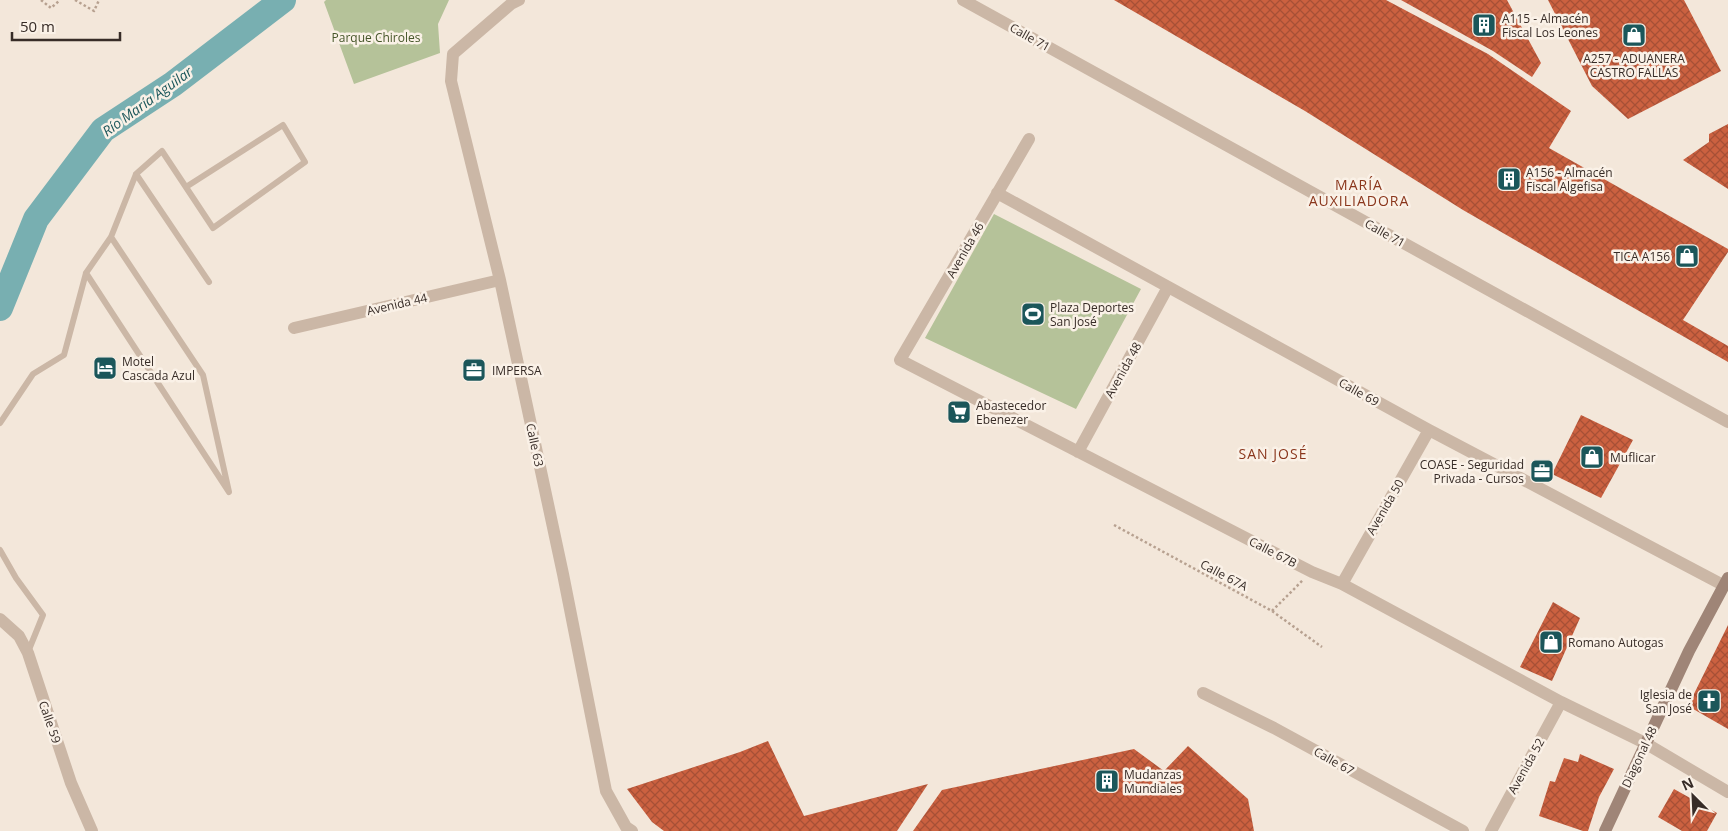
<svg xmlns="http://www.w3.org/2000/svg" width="1728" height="831" font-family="'Open Sans',sans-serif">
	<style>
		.green { fill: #b5c299 }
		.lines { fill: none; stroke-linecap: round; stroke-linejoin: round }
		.river { stroke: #78afb1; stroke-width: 26 }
		.building { fill: url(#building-cross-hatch) }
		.path { stroke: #b7a190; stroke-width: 2.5; stroke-dasharray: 2.5 2.5; stroke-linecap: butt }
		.lane { stroke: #cbb7a6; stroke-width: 6 }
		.street { stroke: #cbb7a6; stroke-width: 12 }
		.secondary { stroke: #9f8577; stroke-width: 12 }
		.labels { text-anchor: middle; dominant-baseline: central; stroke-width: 5; stroke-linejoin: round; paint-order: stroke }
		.poi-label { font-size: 12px; fill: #372c27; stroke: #faf1e7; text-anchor: start }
		.park-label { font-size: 12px; fill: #46562a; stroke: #faf1e7 }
		.street-label { font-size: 12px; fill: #372c27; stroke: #faf1e7 }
		.water-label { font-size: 14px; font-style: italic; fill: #1b565a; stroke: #faf1e7 }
		.neighbourhood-label { font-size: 14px; letter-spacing: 1px; fill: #8a361c; stroke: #faf1e7 }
	</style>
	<defs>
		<pattern id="building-cross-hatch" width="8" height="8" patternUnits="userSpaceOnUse" patternTransform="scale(1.25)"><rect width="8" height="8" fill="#cb6140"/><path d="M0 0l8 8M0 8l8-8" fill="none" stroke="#a65036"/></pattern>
	</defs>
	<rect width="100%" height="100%" fill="#f3e7da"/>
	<path class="green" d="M326,0H449L438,24L440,53L354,84L324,2Z
		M994,214L1141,289L1076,409L925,338Z"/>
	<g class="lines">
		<path class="river" d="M0,308L36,219L103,130L173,84L283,0"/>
	</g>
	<path class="building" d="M1114,0H1386L1488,54L1571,111L1549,148L1728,249V252L1683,320L1728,346V362L1463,210L1305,111Z
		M1401,0H1507L1541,63L1532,77L1493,51Z
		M1548,0H1684L1721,71L1628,119L1592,86Z
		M1728,124V189L1683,160L1709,142V134Z
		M1581,415L1633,440L1601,498L1552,474Z
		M1553,602L1580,618L1552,681L1520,667Z
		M1728,625V729L1688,706Z
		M768,741L804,816L928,784L897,831H664L652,822L627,789L740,752Z
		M1188,746L1248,799L1254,831H913L942,790L1134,749L1164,771Z
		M1580,754L1614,769L1599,797L1588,831H1583L1539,816L1550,781L1555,782L1564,758L1578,762Z
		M1674,789L1717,813L1707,831H1682L1658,817Z"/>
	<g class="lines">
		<path class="path" d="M41,0L51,8L60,0
			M75,0L94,11L99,0
			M1114,525L1272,611L1322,647
			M1272,611L1303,580"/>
		<path class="lane" d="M136,174L209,282
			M86,273L229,492L203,375L111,237
			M0,423L33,374L64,355L86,273L111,237L136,174L162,151L213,228L305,162L283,125L186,187
			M0,550L16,578L43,615L28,652"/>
		<path class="street" d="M519,0L511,4L453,54L451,81L500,280L563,574L606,791L626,827L632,831
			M963,0L1728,422
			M1029,139L900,360L1312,572L1342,584L1561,702L1645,743L1728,792
			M997,193L1429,430L1723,585
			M294,328L500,280
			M1078,452L1168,287
			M1342,584L1429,430
			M0,619L19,636L28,653L71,783L92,831
			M1203,693L1274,728L1463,831
			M1491,831L1561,702"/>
		<path class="secondary" d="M1605,831L1689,651L1728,578"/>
	</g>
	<defs>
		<g id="building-square" transform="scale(1.25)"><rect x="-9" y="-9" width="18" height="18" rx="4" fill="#1b565a" stroke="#faf1e7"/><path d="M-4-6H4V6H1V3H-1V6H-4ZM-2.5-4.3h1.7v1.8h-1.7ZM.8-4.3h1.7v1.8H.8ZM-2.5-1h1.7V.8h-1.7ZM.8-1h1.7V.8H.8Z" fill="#fff"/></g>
		<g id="shop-square" transform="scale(1.25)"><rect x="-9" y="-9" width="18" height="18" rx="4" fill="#1b565a" stroke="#faf1e7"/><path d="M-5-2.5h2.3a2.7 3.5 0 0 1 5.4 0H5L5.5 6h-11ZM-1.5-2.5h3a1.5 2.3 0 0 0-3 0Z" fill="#fff"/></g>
		<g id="stadium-square" transform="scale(1.25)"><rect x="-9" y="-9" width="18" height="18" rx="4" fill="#1b565a" stroke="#faf1e7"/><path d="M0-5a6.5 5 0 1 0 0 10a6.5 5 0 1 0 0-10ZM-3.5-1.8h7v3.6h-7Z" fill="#fff"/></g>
		<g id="hotel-square" transform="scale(1.25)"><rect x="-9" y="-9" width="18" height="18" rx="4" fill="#1b565a" stroke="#faf1e7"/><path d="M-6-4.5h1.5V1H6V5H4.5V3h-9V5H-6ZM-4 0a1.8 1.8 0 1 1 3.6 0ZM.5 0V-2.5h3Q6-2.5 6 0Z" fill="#fff"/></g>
		<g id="office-square" transform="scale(1.25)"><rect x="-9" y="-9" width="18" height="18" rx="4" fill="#1b565a" stroke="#faf1e7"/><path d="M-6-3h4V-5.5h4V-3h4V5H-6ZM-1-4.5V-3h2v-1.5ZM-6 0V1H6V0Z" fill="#fff"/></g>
		<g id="supermarket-square" transform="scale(1.25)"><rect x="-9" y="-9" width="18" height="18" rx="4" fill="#1b565a" stroke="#faf1e7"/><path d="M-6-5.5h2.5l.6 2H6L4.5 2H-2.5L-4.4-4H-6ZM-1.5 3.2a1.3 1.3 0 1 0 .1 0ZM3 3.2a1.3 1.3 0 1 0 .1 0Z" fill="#fff"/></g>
		<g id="church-square" transform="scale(1.25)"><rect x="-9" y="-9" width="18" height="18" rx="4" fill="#1b565a" stroke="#faf1e7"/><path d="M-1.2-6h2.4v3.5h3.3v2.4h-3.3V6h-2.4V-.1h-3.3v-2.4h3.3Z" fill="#fff"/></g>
	</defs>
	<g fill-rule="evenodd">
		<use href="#building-square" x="1484" y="25"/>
		<use href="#shop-square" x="1634" y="35"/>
		<use href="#building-square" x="1509" y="179"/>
		<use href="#shop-square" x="1687" y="256"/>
		<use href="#stadium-square" x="1033" y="314"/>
		<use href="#hotel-square" x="105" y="368"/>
		<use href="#office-square" x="474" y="370"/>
		<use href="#supermarket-square" x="959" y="412"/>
		<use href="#shop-square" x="1592" y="457"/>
		<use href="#office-square" x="1542" y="471"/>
		<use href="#shop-square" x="1551" y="642"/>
		<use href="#church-square" x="1709" y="701"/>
		<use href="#building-square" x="1107" y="781"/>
	</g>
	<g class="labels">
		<g class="poi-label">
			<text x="1502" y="18">A115 - Almacén<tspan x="1502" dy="14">Fiscal Los Leones</tspan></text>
			<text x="1634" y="58" text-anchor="middle">A257 - ADUANERA<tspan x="1634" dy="14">CASTRO FALLAS</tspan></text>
			<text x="1526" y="172">A156 - Almacén<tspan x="1526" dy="14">Fiscal Algefisa</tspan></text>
			<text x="1670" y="256" text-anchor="end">TICA A156</text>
			<text x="1050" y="307">Plaza Deportes<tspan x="1050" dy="14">San José</tspan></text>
			<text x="122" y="361">Motel<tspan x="122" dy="14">Cascada Azul</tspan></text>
			<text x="492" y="370">IMPERSA</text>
			<text x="976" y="405">Abastecedor<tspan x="976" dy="14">Ebenezer</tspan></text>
			<text x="1610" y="457">Muflicar</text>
			<text x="1524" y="464" text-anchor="end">COASE - Seguridad<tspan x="1524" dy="14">Privada - Cursos</tspan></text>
			<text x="1568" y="642">Romano Autogas</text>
			<text x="1692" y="694" text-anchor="end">Iglesia de<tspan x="1692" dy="14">San José</tspan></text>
			<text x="1124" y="774">Mudanzas<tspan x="1124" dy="14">Mundiales</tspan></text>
		</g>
		<g class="park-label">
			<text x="376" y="37">Parque Chiroles</text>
		</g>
		<g class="street-label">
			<text transform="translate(1030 37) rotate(29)">Calle 71</text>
			<text transform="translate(1385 233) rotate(29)">Calle 71</text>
			<text transform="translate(965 250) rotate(-60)">Avenida 46</text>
			<text transform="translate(397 304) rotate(-13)">Avenida 44</text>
			<text transform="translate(1123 370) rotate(-61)">Avenida 48</text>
			<text transform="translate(1359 392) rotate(29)">Calle 69</text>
			<text transform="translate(535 445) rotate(78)">Calle 63</text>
			<text transform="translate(1385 507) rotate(-60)">Avenida 50</text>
			<text transform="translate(1273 552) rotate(27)">Calle 67B</text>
			<text transform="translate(1224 575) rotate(28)">Calle 67A</text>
			<text transform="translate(50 722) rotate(71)">Calle 59</text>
			<text transform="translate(1639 757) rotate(-65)">Diagonal 48</text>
			<text transform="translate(1334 761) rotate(29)">Calle 67</text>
			<text transform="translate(1526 766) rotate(-61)">Avenida 52</text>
		</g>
		<g class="water-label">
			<text transform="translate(147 101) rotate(-36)">Río María Aguilar</text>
		</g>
		<g class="neighbourhood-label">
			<text x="1359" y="184">MARÍA<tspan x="1359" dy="16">AUXILIADORA</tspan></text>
			<text x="1273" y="453">SAN JOSÉ</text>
		</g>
	</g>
	<g transform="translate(1693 796) rotate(336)" stroke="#faf1e7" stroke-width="4" paint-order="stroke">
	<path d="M0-4L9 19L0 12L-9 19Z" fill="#372c27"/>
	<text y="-8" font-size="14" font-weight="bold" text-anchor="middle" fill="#372c27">N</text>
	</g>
	<path d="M12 32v8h108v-8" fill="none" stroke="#372c27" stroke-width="2.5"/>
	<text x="20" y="32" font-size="15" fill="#372c27" stroke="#faf1e7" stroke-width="4" paint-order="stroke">50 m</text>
</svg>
